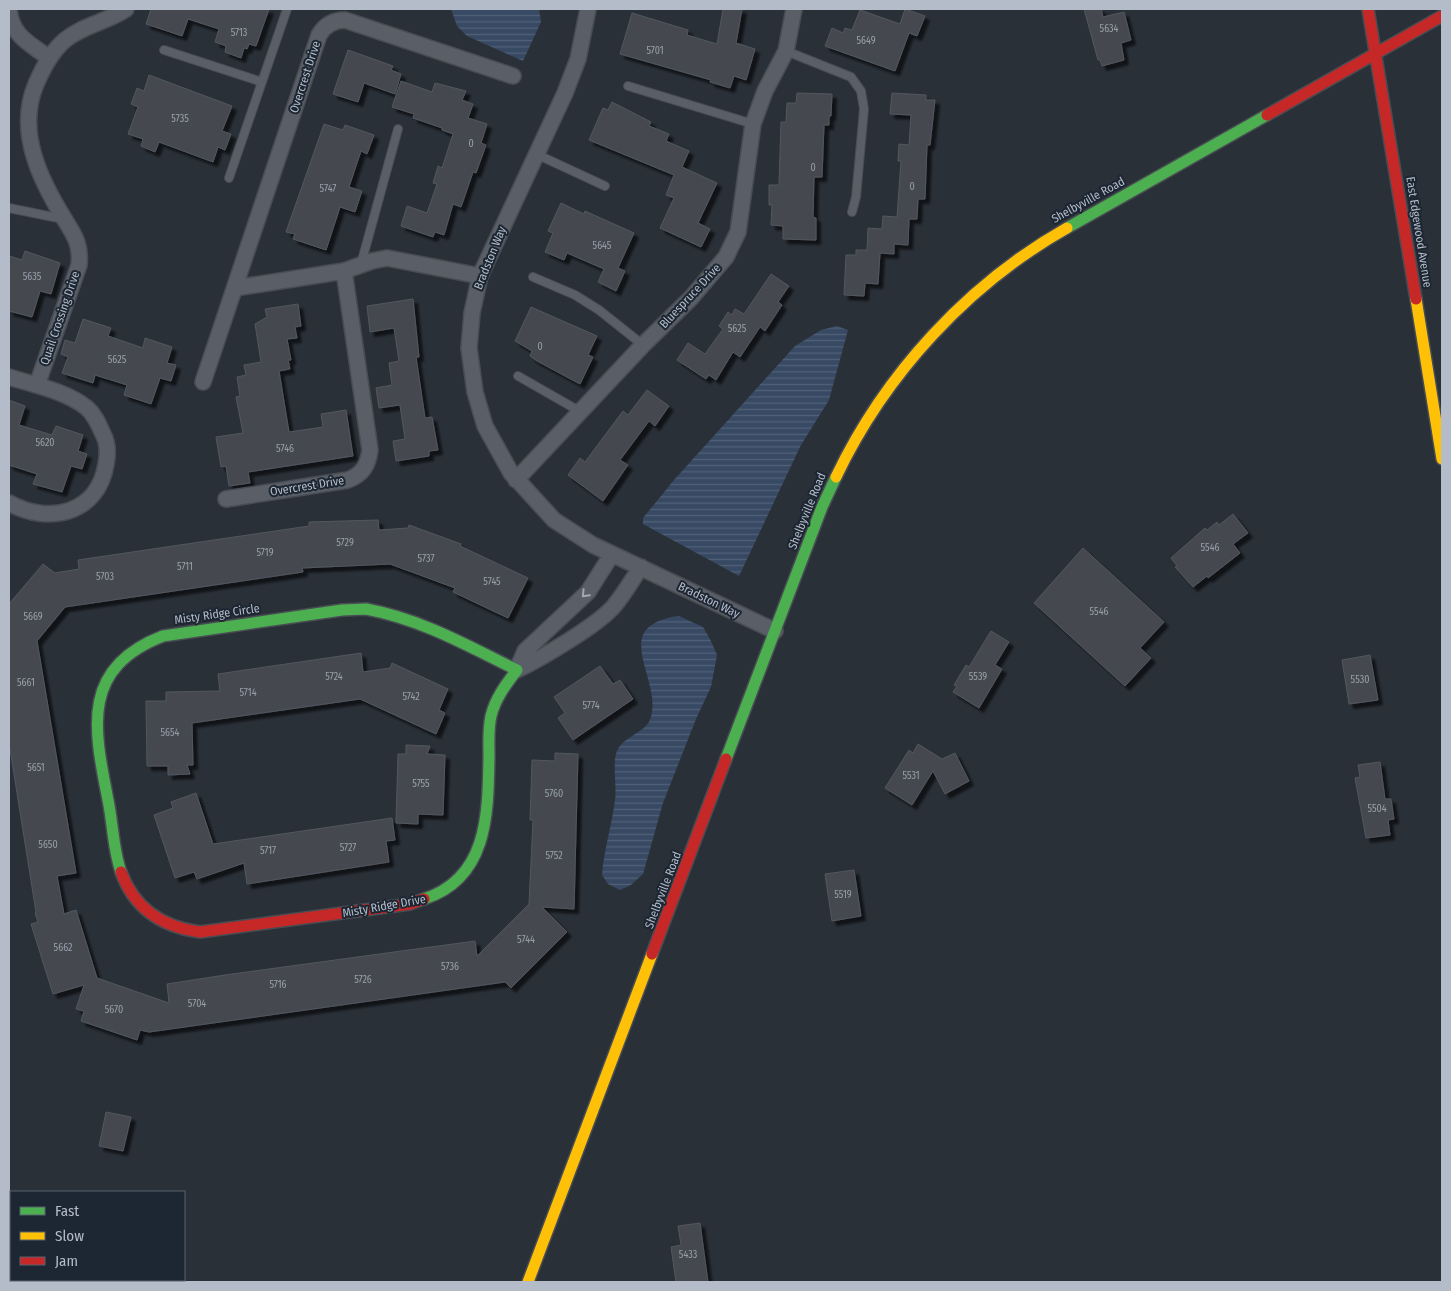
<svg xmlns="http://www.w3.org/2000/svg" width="1451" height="1291" font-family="'Fira Sans Condensed',sans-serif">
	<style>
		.water { fill: url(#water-rules) }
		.building { fill: #444950; stroke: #52575f; filter: url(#shadow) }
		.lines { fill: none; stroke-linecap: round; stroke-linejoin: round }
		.lane-casing { stroke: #484c53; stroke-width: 10 }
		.street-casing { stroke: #484c53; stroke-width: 18 }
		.fast-casing { stroke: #484c53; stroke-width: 14 }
		.slow-casing { stroke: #484c53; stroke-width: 14 }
		.jam-casing { stroke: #484c53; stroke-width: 14 }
		.lane { stroke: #5a5e66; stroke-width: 8 }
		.street { stroke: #5a5e66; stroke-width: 15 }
		.fast { stroke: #4caf50; stroke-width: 11 }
		.slow { stroke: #ffc107; stroke-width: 11 }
		.jam { stroke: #c62828; stroke-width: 11 }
		.oneway { stroke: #a2a9b5 }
		.labels { text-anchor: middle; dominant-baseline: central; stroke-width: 4; stroke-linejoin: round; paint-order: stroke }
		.number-label { font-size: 10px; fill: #989fab }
		.street-label { font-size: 12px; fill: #b4bcc9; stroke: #1d2633 }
	</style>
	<defs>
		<pattern id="water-rules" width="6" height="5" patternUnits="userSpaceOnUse" patternTransform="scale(1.25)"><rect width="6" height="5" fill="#384963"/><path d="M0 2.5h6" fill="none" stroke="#526178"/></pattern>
		<filter id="shadow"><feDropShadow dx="4.5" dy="4.5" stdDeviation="1" flood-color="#0009"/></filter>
	</defs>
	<rect width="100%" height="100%" fill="#2a3038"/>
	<path class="water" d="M451,9H539L541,22L523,61L467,36L457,26Z
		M837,326L848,330L829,400L801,445L739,576L643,524V518L674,480L795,346L821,330Z
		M679,616L703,627L710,639L717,655L711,687L696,719L663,803L643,874L631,885L620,890L608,884L602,875C604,849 612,825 615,800C617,787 612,762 617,751C624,735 647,733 651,717C662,677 607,626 679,616Z"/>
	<path class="building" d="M151,9H269L256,46L249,44L247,49L244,48L241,58L225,52L226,46L215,42L219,29L188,19L182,36L146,24Z
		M723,9H742L736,43L755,49L746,80L734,76L730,88L710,82L711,80L620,54L632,13L688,30L687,35L717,44Z
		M905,9L925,16L917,36L909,33L895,71L825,46L832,28L843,33L845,28L852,30L860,10L900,24Z
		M1084,9H1101L1103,17L1124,12L1131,40L1121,43L1124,60L1102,66L1100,60H1098Z
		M348,50L393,66L391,70L401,74L395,94L364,83L358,102L333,94Z
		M149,75L232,106L222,131L231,134L225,150L218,147L213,162L159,142L155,152L141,146L143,139L128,134L138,107L131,104L137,88L144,91Z
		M401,81L432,92L435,83L466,91L462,100L473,104L468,118L487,124L481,143L486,145L476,173L473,172L461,207L453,204L444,235L435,232L433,237L401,226L407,206L427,213L437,184L433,183L438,166L442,168L453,134L442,130V128L413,118L414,114L392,107Z
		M797,93L832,94L831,116H829V125H824L822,177H814L813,217L816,218V240L783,239V226L771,225L772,205H769V185H779L781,122H786L787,103H796Z
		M892,93L926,95V100H935L930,145H927L925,199H918L917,219H909L908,245L894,244V254L880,253L878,284L865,283L864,296L844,295L846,255H856V250H867L868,228L882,229L883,216L897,217L901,161H898L899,144L909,145L911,115L890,114Z
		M612,102L651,122L649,126L669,134L666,141L689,151L682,167L717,183L698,223L710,229L701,247L660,228L674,198L666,195L674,175L589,140L603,108L608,110Z
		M324,124L343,130L345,125L374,135L367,154L361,151L349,187L362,191L355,212L340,207L326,250L293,239L295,234L286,232Z
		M561,203L584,214L585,211L634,233L618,268L625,271L616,291L598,282L604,269L567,253L564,260L545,252L553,233L548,231Z
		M25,251L60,263L51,294L40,291L32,317L9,311V256L22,260Z
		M771,274L789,286L778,302L782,305L765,331L760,327L740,357L733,352L716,380L709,375L706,379L677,360L688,343L705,354L723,329L719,326L728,312L732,315L735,309L744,314Z
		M413,299L419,357H416L425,418L432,417L438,450L429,451V456L396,461L393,441L405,439L400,405L379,408L376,388L392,385L389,363L399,361L394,328L370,332L367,306Z
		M298,304L301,326L295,327L297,338L287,339L291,360H288L290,369L279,371L289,432L323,427L321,414L346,410L353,456L248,472L250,483L229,486L226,466L221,467L216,437L243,433L236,397L240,396L237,377L246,375L244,365L261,362L255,324L267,317L265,309Z
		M531,307L597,336L588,355L593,357L580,384L537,361L530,356L532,351L515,341Z
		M83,319L111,328L108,336L143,348L145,338L172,347L167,363L176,365L171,381L160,378L151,404L124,395L127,385L95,375L93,383L62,373L68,357L61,354L65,340L75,343Z
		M647,390L669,406L655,426L649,421L620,460L628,465L603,501L568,475L580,458L585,462L623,411L628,415Z
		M9,400L25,406L19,425L52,435L56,426L83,435L78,451L87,454L82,469L71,466L62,492L33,484L37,474L9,465Z
		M1233,514L1248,533L1233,544L1240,553L1208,578L1207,576L1193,587L1175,567L1177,566L1171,558L1205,528L1207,530L1217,522L1219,525Z
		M378,520L379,530L408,528L409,525L461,544L460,546L528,578L508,618L453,592L455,588L390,564L302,568L303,572L65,607L37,641L76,873L57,876L64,914L76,910L97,978L169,1003L167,984L225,975L475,941L477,956L529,904L533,820H530L532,760L555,761V753L578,754L574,909L542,907L567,932L511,988L505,982L149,1032L140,1030L137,1040L81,1021L84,1011L76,1009L84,985L53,994L31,924L38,922L35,913L36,912L9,743V604L43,564L55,573L79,569L78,560L309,526V522Z
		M1083,548L1164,622L1140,648L1151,658L1125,686L1034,603Z
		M991,631L1009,642L995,665L1002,669L979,708L953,692L957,686L954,685L966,665L969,667Z
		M361,653L363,672L390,668L392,663L448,689L439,710L445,713L436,734L360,699L192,723L193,765H187L190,774L168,775V766H147L146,701H166V692L220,691L218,674Z
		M1370,655L1378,700L1349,704L1342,660Z
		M600,666L613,684L620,680L633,699L573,740L558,718L565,713L554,697Z
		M918,744L942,759L955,753L969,781L945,794L933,771L912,805L885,788L909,750L913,753Z
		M406,745L430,746L427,754L445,755L443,815L418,814V824L396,823L398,754H406Z
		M1380,762L1385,799H1391L1394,819L1388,820L1390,835L1366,838L1355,778L1360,777L1358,765Z
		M196,793L213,844L392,818L395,840L386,841L389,862L247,884L244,863L197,879L194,872L175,878L154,815L173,808L171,802Z
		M854,870L861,916L832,921L825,874Z
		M106,1112L131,1117L123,1151L99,1146Z
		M700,1223L708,1282H676L671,1247L681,1245L678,1226Z"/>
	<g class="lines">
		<g class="lane-casing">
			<path id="lane" d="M164,50L262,82
				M786,51L851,77L861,91L864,109L856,197L852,212
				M628,86L753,124
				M536,154L605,186
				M229,178L287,9
				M9,208L63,219
				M361,264L398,129
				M533,277L575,295L599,310L643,345
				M518,376L581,412"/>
		</g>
		<g class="street-casing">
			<path id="street" d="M588,9L578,59L565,93L480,276L472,313L469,348L475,392L485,426L511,473L554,520L593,545L775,631
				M9,10C12,36 29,43 49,58
				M235,288L344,271L372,261L387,258L480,276
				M9,377C34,385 66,391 87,408C95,415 99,425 103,434C108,443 108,454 106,464C98,514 49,525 9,503
				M203,382L319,35C325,25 333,20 345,20L513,76
				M37,385L79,265C81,245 75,236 65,220C40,180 16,131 36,84C43,68 51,52 65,40C83,25 107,22 126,9
				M516,480L643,345L691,298L726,257L738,232L753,124L765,91L786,51L794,9
				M226,499L348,480C363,474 368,465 370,450L344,271
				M612,554L588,592L525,651L517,670C540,659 598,625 614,606C624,594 632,580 641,567"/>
		</g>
		<g class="fast-casing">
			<path id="fast" d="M1067,228L1267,115
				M366,609C421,619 468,646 517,670C506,684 495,699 491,716C488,729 489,742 489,755C488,812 489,878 424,899
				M726,759L822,507L836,477
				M121,872C113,849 113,824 108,800C94,729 80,668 163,636L342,610L366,609"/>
		</g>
		<g class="slow-casing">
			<path id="slow" d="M1416,299L1442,459
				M836,477C885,374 968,284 1067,228
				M528,1282L652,954"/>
		</g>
		<g class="jam-casing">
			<path id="jam" d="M1368,9L1416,299
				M1267,115L1442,16
				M121,872C134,908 162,927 200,932L410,904L424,899
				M652,954L726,759"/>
		</g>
		<use href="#lane" class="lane"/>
		<use href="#street" class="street"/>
		<use href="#fast" class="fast"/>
		<use href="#slow" class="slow"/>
		<use href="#jam" class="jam"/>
	</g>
	<defs><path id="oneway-chevron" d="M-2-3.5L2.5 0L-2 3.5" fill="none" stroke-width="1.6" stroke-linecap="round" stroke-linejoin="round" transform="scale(1.25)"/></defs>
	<use class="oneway" href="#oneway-chevron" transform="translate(585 594) rotate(134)"/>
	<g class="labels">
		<g class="number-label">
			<text x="1109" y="29">5634</text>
			<text x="239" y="33">5713</text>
			<text x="866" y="41">5649</text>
			<text x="655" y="51">5701</text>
			<text x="180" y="119">5735</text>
			<text x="471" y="144">0</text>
			<text x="813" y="168">0</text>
			<text x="912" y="187">0</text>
			<text x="328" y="189">5747</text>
			<text x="602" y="246">5645</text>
			<text x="32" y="277">5635</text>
			<text x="737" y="329">5625</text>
			<text x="540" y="347">0</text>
			<text x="117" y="360">5625</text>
			<text x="45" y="443">5620</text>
			<text x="285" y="449">5746</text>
			<text x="345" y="543">5729</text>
			<text x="1210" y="548">5546</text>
			<text x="265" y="553">5719</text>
			<text x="426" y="559">5737</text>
			<text x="185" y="567">5711</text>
			<text x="105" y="577">5703</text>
			<text x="492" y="582">5745</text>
			<text x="1099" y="612">5546</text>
			<text x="33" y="617">5669</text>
			<text x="334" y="677">5724</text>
			<text x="978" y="677">5539</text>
			<text x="1360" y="680">5530</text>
			<text x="26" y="683">5661</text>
			<text x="248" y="693">5714</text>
			<text x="411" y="697">5742</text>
			<text x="591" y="706">5774</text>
			<text x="170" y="733">5654</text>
			<text x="36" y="768">5651</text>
			<text x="911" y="776">5531</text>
			<text x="421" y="784">5755</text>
			<text x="554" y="794">5760</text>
			<text x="1377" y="809">5504</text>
			<text x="48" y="845">5650</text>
			<text x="348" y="848">5727</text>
			<text x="268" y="851">5717</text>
			<text x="554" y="856">5752</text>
			<text x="843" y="895">5519</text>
			<text x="526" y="940">5744</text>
			<text x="63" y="948">5662</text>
			<text x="450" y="967">5736</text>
			<text x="363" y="980">5726</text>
			<text x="278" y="985">5716</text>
			<text x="197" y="1004">5704</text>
			<text x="114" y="1010">5670</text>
			<text x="688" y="1255">5433</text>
		</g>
		<g class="street-label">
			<text transform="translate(305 77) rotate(-72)">Overcrest Drive</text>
			<text transform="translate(1088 200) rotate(-29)">Shelbyville Road</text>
			<text transform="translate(1419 232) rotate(81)">East Edgewood Avenue</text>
			<text transform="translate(490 258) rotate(-68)">Bradston Way</text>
			<text transform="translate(690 296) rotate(-47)">Bluespruce Drive</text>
			<text transform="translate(60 318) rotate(-71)">Quail Crossing Drive</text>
			<text transform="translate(307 486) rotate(-9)">Overcrest Drive</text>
			<text transform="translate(807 511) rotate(-68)">Shelbyville Road</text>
			<text transform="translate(709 600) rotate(26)">Bradston Way</text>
			<text transform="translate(217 614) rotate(-8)">Misty Ridge Circle</text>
			<text transform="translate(663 890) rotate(-69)">Shelbyville Road</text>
			<text transform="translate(384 906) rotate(-10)">Misty Ridge Drive</text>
		</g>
	</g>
	<rect width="1451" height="1291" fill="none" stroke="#b4bcc9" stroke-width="20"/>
	<rect x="10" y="1191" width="175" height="90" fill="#1d2633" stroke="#59626f"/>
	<rect x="20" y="1207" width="25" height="8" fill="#4caf50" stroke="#59626f"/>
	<text x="55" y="1216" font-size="15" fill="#b4bcc9">Fast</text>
	<rect x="20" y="1232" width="25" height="8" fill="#ffc107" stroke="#59626f"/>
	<text x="55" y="1241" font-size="15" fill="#b4bcc9">Slow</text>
	<rect x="20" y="1257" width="25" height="8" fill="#c62828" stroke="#59626f"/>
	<text x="55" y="1266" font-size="15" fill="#b4bcc9">Jam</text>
</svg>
